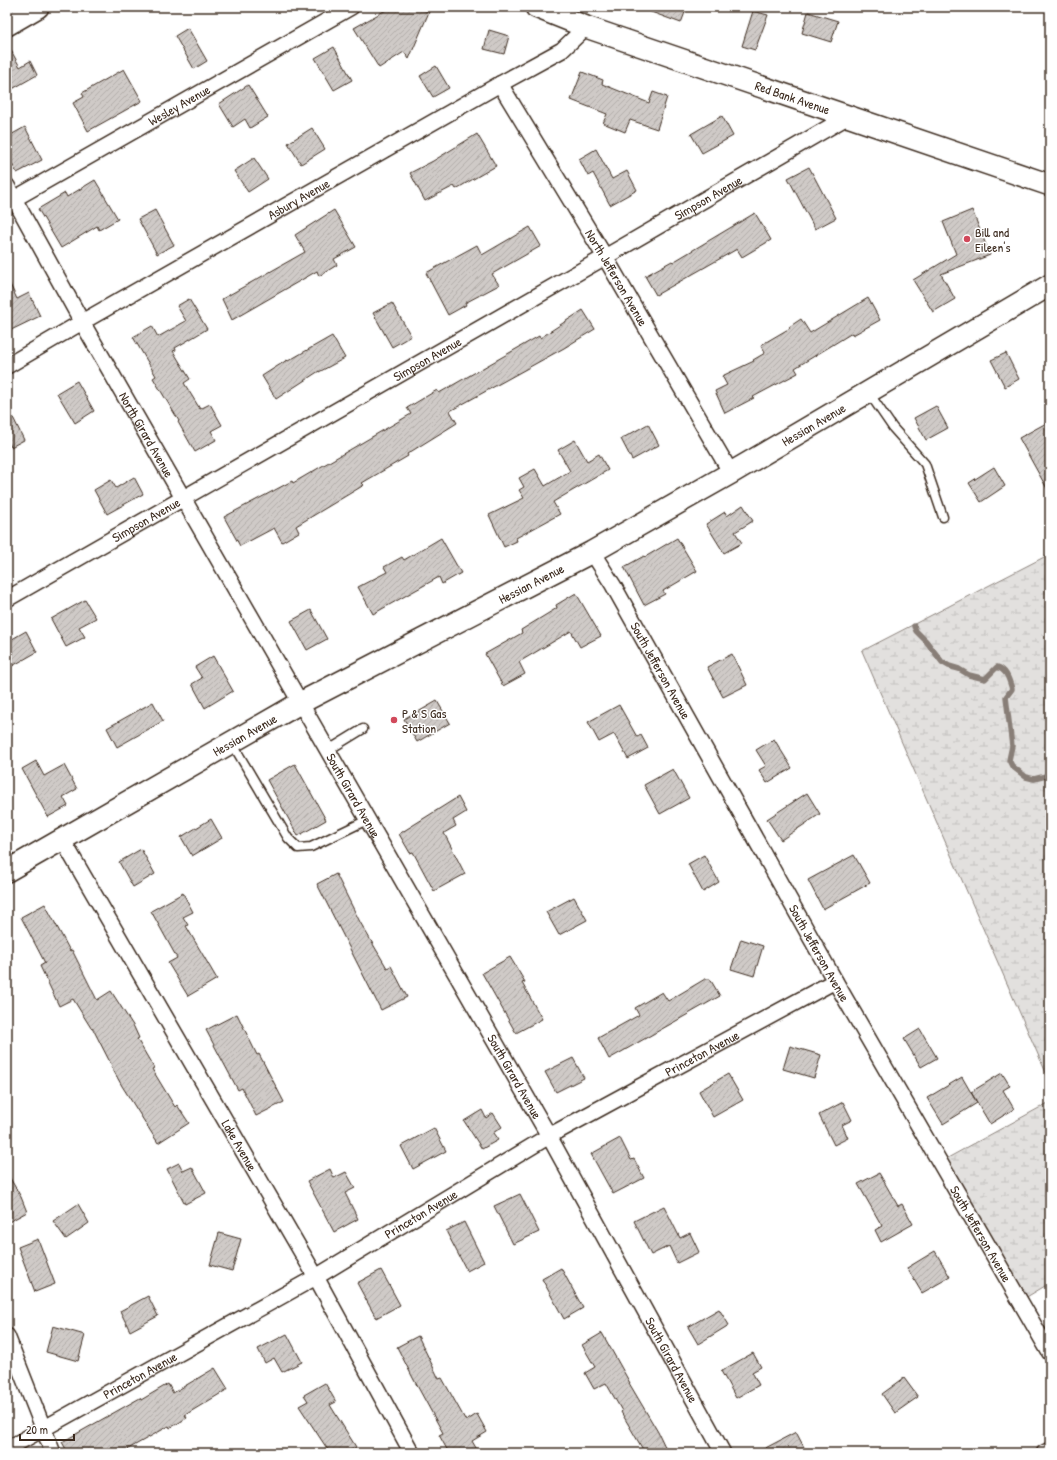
<svg xmlns="http://www.w3.org/2000/svg" width="1057" height="1460" font-family="'Patrick Hand',sans-serif">
	<style>
		.wetland { fill: url(#wetland-marsh); stroke: #8e857e }
		.lines { fill: none; stroke-linecap: round; stroke-linejoin: round }
		.stream { stroke: #887e77; stroke-width: 5.5 }
		.building { fill: url(#building-hatch); stroke: #3b2a1e }
		.lane-casing { stroke: #3b2a1e; stroke-width: 11 }
		.street-casing { stroke: #3b2a1e; stroke-width: 18 }
		.secondary-casing { stroke: #3b2a1e; stroke-width: 24 }
		.lane { stroke: #fff; stroke-width: 8 }
		.street { stroke: #fff; stroke-width: 15 }
		.secondary { stroke: #fff; stroke-width: 21 }
		.poi-dot { fill: #d1495b; stroke: #fff; stroke-width: 1.5 }
		.labels { text-anchor: middle; dominant-baseline: central; stroke-width: 3; stroke-linejoin: round; paint-order: stroke }
		.street-label { font-size: 13px; fill: #3b2a1e; stroke: #fff }
		.poi-label { font-size: 13px; fill: #3b2a1e; stroke: #fff; text-anchor: start }
	</style>
	<defs>
		<pattern id="wetland-marsh" width="20" height="14" patternUnits="userSpaceOnUse"><rect width="20" height="14" fill="#e2e0de"/><path d="M1 5h8M5 5V1M11 12h8M15 12V8" fill="none" stroke="#c3c0be"/></pattern>
		<pattern id="building-hatch" width="6" height="6" patternUnits="userSpaceOnUse"><rect width="6" height="6" fill="#cfcac7"/><path d="M-1 1l2-2M0 6l6-6M5 7l2-2" fill="none" stroke="#b3aeaa"/></pattern>
	</defs>
	<rect width="100%" height="100%" fill="#fff"/>
	<filter id="ink" filterUnits="userSpaceOnUse"><feTurbulence type="fractalNoise" baseFrequency=".025" numOctaves="2"/><feDisplacementMap in="SourceGraphic" scale="8" xChannelSelector="R" yChannelSelector="G"/><feConvolveMatrix kernelMatrix="1 2 1 2 8 2 1 2 1" color-interpolation-filters="sRGB"/></filter>
	<g filter="url(#ink)">
		<path class="wetland" d="M1050,554V1082L862,651Z
			M1050,1102V1283L1020,1301L933,1166Z"/>
		<g class="lines">
			<path class="stream" d="M914,626L916,631L926,641L942,662L949,666L959,669L969,675L985,679L997,667C1007,670 1009,680 1012,689L1006,697L1012,746L1009,760L1012,766L1026,777L1034,779L1050,775"/>
		</g>
		<path class="building" d="M391,7H413L429,12L409,59L404,52L379,68L354,28Z
			M643,7H687L681,23L643,9Z
			M753,11L768,15L755,50L742,46Z
			M808,12L838,21L831,42L802,33Z
			M188,28L207,61L194,69L175,36Z
			M489,30L509,36L504,54L484,49Z
			M7,43L20,67L30,61L37,75L7,92Z
			M334,47L352,80L334,90L315,58Z
			M436,66L449,88L433,97L420,76Z
			M124,69L142,101L88,131L73,103L84,97L82,93Z
			M582,72L603,80L602,84L649,103L653,92L667,97L657,129L630,120L625,132L603,123L607,114L571,100Z
			M248,85L268,117L250,128L245,119L233,127L219,104Z
			M722,116L733,136L702,153L691,134Z
			M25,127L42,160L17,173L7,155V137Z
			M312,128L325,149L301,164L288,143Z
			M477,134L496,166L456,189L454,186L425,201L410,173L433,161Z
			M596,149L612,179L627,171L637,190L610,205L593,173L588,176L579,159Z
			M254,158L268,179L248,192L234,171Z
			M809,167L836,218L815,229L788,178Z
			M95,180L118,219L99,230L97,226L61,248L38,209L65,193L67,197Z
			M155,210L174,245L157,254L138,219Z
			M334,210L356,247L334,259L337,265L319,276L317,271L232,320L222,299L305,252L295,235Z
			M972,210L990,255L941,274L955,299L933,312L913,280L956,254L943,222Z
			M755,213L771,240L742,257L737,249L656,295L645,276L672,261L673,262Z
			M530,227L541,246L492,274L499,285L465,303L466,305L448,315L426,273L477,245L482,255Z
			M7,278L17,299L29,293L40,316L7,332Z
			M868,298L880,320L853,335L852,333L795,368L798,373L753,397L754,398L725,413L715,391L727,385L722,376L754,361L753,360L765,353L761,345L790,328L789,327L801,319L810,333Z
			M189,299L207,329L175,348L176,350L173,351L190,379L184,383L200,409L210,404L222,425L211,431L216,440L195,452L178,422L179,421L153,378L156,376L133,337L152,326L158,337L186,321L177,306Z
			M392,303L411,336L392,347L373,313Z
			M583,310L595,329L564,348L450,411L457,423L407,454L408,456L362,483L364,485L296,526L299,532L282,542L274,528L240,546L224,517L292,481L293,483L411,414L407,408L437,390L439,393L539,336L540,338Z
			M332,336L345,358L319,372V371L276,399L262,376L287,360L288,361Z
			M1006,353L1019,379L1005,387L991,360Z
			M77,381L94,411L75,423L57,393Z
			M7,405L24,440L11,447L7,439Z
			M936,406L948,428L926,440L914,418Z
			M1050,421V494L1019,438Z
			M648,424L659,445L632,460L621,439Z
			M575,440L587,461L599,454L608,470L553,502L560,514L516,538L517,541L504,547L489,515L524,498L519,490L524,487L519,478L535,469L545,486L570,471L558,450Z
			M994,467L1005,486L981,502L969,483Z
			M134,477L143,494L107,514L94,490L111,480L116,488Z
			M743,505L753,521L735,532L742,543L724,553L706,524L725,512L727,516Z
			M441,538L461,573L442,584L439,577L373,614L358,587L387,572L384,567L402,557L404,560Z
			M677,538L697,571L663,591L665,594L644,605L624,567L644,556L645,557Z
			M576,593L601,636L580,647L571,631L519,662L525,674L503,686L485,654L522,633L521,630L557,608L556,605Z
			M85,600L96,618L79,627L85,637L66,647L51,619Z
			M311,610L327,639L307,650L291,621Z
			M26,631L37,652L7,669V642Z
			M732,654L747,685L723,697L707,667Z
			M213,656L233,691L205,708L192,684L202,678L195,667Z
			M437,701L450,723L417,742L404,719L417,711L418,712Z
			M153,702L163,721L117,747L107,728Z
			M619,705L637,737L641,735L648,748L628,759L614,734L599,742L588,722Z
			M774,739L792,768L767,783L759,770L766,766L756,750Z
			M36,761L44,776L64,765L77,789L63,797L68,806L48,817L22,769Z
			M295,764L326,820L298,836L267,780Z
			M673,769L689,798L660,814L644,785Z
			M807,793L820,814L781,840L767,819Z
			M458,797L466,812L453,820L456,826L444,833L465,874L434,891L413,852L410,853L399,834Z
			M211,819L222,838L192,856L181,837Z
			M141,849L155,874L133,887L119,862Z
			M704,855L719,882L703,892L688,864Z
			M854,855L870,883L823,909L808,880Z
			M336,874L360,922L387,968L391,966L407,997L381,1010L317,884Z
			M183,893L193,912L183,917L188,925L186,926L217,979L188,996L168,963L177,958L151,911Z
			M574,897L587,920L559,935L546,912Z
			M45,904L70,951L72,950L97,1000L111,991L134,1027L139,1038L137,1039L154,1068L152,1069L175,1107L177,1105L189,1123L158,1143L122,1086L111,1066H112L92,1027L91,1028L73,999L59,1006L40,966L45,963L21,917Z
			M741,939L763,946L754,976L731,969Z
			M510,957L525,982L522,983L542,1019L516,1033L482,973Z
			M705,979H710L720,996L609,1059L598,1038L639,1015L635,1008L662,992L668,1001Z
			M237,1014L257,1055L259,1054L284,1102L256,1116L242,1088L238,1090L206,1030Z
			M920,1029L937,1058L921,1067L904,1039Z
			M790,1046L821,1055L814,1078L783,1069Z
			M573,1058L584,1078L556,1092L545,1072Z
			M1002,1073L1010,1086L1003,1090L1014,1109L990,1124L971,1092Z
			M728,1074L743,1100L713,1117L699,1091Z
			M962,1077L977,1103L943,1124L927,1098Z
			M843,1102L852,1120L842,1125L848,1138L834,1145L819,1115Z
			M482,1110L486,1118L493,1113L502,1127L493,1133L498,1140L482,1149L464,1121Z
			M434,1128L446,1151L413,1169L401,1146Z
			M620,1138L631,1160L634,1159L644,1178L613,1194L591,1154Z
			M179,1163L183,1171L192,1167L206,1193L185,1204L167,1169Z
			M330,1169L334,1178L346,1172L355,1188L345,1193L358,1219L334,1232L307,1181Z
			M7,1173L21,1197L27,1212L7,1223Z
			M879,1173L898,1206L902,1204L913,1224L881,1242L875,1230L882,1226L858,1184Z
			M520,1194L539,1232L513,1244L494,1206Z
			M78,1204L89,1223L66,1239L53,1221Z
			M664,1206L680,1238L690,1233L699,1252L677,1263L669,1246L651,1255L634,1221Z
			M464,1222L484,1262L467,1271L446,1231Z
			M219,1233L241,1239L232,1271L210,1265Z
			M38,1239L55,1284L35,1292L18,1247Z
			M935,1251L950,1277L922,1293L907,1268Z
			M561,1268L583,1308L564,1319L542,1279Z
			M381,1270L400,1305L376,1318L357,1283Z
			M148,1296L158,1316L130,1331L120,1311Z
			M719,1309L729,1325L698,1344L688,1327Z
			M53,1326L85,1335L78,1361L46,1352Z
			M602,1333L630,1383H629L658,1432L668,1453H645L621,1412L622,1411L606,1383L594,1389L585,1373L595,1367L582,1345Z
			M287,1334L302,1362L282,1372L274,1358L265,1363L258,1349Z
			M418,1336L439,1379L442,1378L466,1421L477,1414L487,1432L472,1441L479,1453H449L439,1435L443,1433L414,1380L397,1347Z
			M753,1353L761,1367L752,1372L759,1385L736,1398L721,1371Z
			M215,1368L228,1389L185,1415L187,1418L170,1428L169,1426L128,1449L131,1453H68L62,1442L140,1398L141,1400L168,1384L173,1393Z
			M904,1378L918,1397L895,1413L882,1394Z
			M325,1383L336,1402L330,1405L356,1447L346,1453H330L299,1406L308,1401L304,1395Z
			M796,1432L807,1453H756Z"/>
		<g class="lines">
			<g class="lane-casing">
				<path id="lane" d="M869,393L893,428L925,464L943,517
					M232,743L288,838L298,848L311,847L367,820
					M327,751L363,729"/>
			</g>
			<g class="street-casing">
				<g id="street">
					<path id="s1" d="M500,84L605,257L731,473"/>
					<path id="s2" d="M7,186L82,322L549,1136L723,1453"/>
					<path id="s3" d="M7,203L351,7"/>
					<path id="s4" d="M7,366L82,322L500,84L562,50L586,27"/>
					<path id="s5" d="M592,552L613,585L835,981L1050,1353"/>
					<path id="s6" d="M7,599L605,257L847,117"/>
					<path id="s7" d="M62,839L316,1277L412,1453"/>
					<path d="M7,1336L53,1453"/>
					<path id="s8" d="M7,1449L316,1277L549,1136L835,981"/>
					<path d="M1044,1453L1050,1450"/>
				</g>
			</g>
			<g class="secondary-casing">
				<g id="secondary">
					<path id="s9" d="M536,7L586,27L1050,185"/>
					<path d="M7,25L38,7"/>
					<path id="s10" d="M7,871L300,703L592,552L731,473L1050,285"/>
				</g>
			</g>
			<use href="#lane" class="lane"/>
			<use href="#street" class="street"/>
			<use href="#secondary" class="secondary"/>
		</g>
	</g>
	<g class="poi-dot">
		<circle cx="967" cy="239" r="4"/>
		<circle cx="394" cy="720" r="4"/>
	</g>
	<g class="labels">
		<g class="street-label">
			<text stroke="none"><textPath href="#s9" startOffset="272">Red Bank Avenue</textPath></text>
			<text stroke="none"><textPath href="#s3" startOffset="198">Wesley Avenue</textPath></text>
			<text stroke="none"><textPath href="#s6" startOffset="808">Simpson Avenue</textPath></text>
			<text stroke="none"><textPath href="#s4" startOffset="336">Asbury Avenue</textPath></text>
			<text stroke="none"><textPath href="#s1" startOffset="226">North Jefferson Avenue</textPath></text>
			<text stroke="none"><textPath href="#s6" startOffset="484">Simpson Avenue</textPath></text>
			<text stroke="none"><textPath href="#s10" startOffset="922">Hessian Avenue</textPath></text>
			<text stroke="none"><textPath href="#s2" startOffset="285">North Girard Avenue</textPath></text>
			<text stroke="none"><textPath href="#s6" startOffset="160">Simpson Avenue</textPath></text>
			<text stroke="none"><textPath href="#s10" startOffset="598">Hessian Avenue</textPath></text>
			<text stroke="none"><textPath href="#s5" startOffset="137">South Jefferson Avenue</textPath></text>
			<text stroke="none"><textPath href="#s10" startOffset="274">Hessian Avenue</textPath></text>
			<text stroke="none"><textPath href="#s2" startOffset="701">South Girard Avenue</textPath></text>
			<text stroke="none"><textPath href="#s5" startOffset="461">South Jefferson Avenue</textPath></text>
			<text stroke="none"><textPath href="#s8" startOffset="800">Princeton Avenue</textPath></text>
			<text stroke="none"><textPath href="#s2" startOffset="1025">South Girard Avenue</textPath></text>
			<text stroke="none"><textPath href="#s7" startOffset="354">Lake Avenue</textPath></text>
			<text stroke="none"><textPath href="#s8" startOffset="476">Princeton Avenue</textPath></text>
			<text stroke="none"><textPath href="#s5" startOffset="785">South Jefferson Avenue</textPath></text>
			<text stroke="none"><textPath href="#s2" startOffset="1349">South Girard Avenue</textPath></text>
			<text stroke="none"><textPath href="#s8" startOffset="152">Princeton Avenue</textPath></text>
		</g>
		<g class="poi-label">
			<text x="975" y="232">Bill and<tspan x="975" dy="15">Eileen's</tspan></text>
			<text x="402" y="713">P &amp; S Gas<tspan x="402" dy="15">Station</tspan></text>
		</g>
	</g>
	<rect width="1057" height="1460" fill="none" stroke="#fff" stroke-width="24"/>
	<rect x="12" y="12" width="1033" height="1436" fill="none" stroke="#3b2a1e" stroke-width="1.5" filter="url(#ink)"/>
	<path d="M20 1434v6h54v-6" fill="none" stroke="#3b2a1e" stroke-width="2"/>
	<text x="26" y="1434" font-size="12" fill="#3b2a1e" stroke="#ffffff" stroke-width="3" paint-order="stroke">20 m</text>
</svg>
